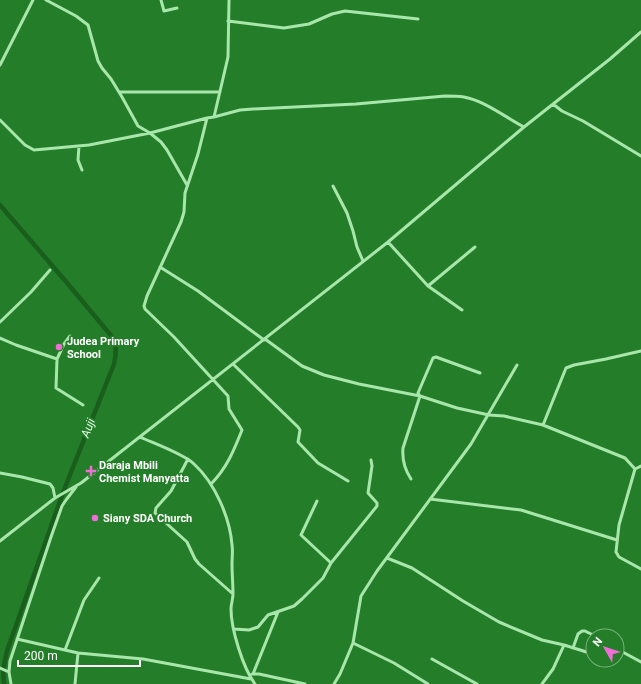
<svg xmlns="http://www.w3.org/2000/svg" width="641" height="684" font-family="Roboto,sans-serif">
	<style>
		.lines { fill: none; stroke-linecap: round; stroke-linejoin: round }
		.canal { stroke: #195e1d; stroke-width: 4.5 }
		.minor { stroke: #a9e6ab; stroke-width: 3 }
		.poi-dot { fill: #f06cd6; stroke: #247e29; stroke-width: 1.5 }
		.labels { text-anchor: middle; dominant-baseline: central; stroke-width: 3.5; stroke-linejoin: round; paint-order: stroke }
		.poi-label { font-size: 11px; font-weight: bold; fill: #fff; stroke: #247e29; text-anchor: start }
		.water-label { font-size: 12px; font-style: italic; fill: #ddf7de; stroke: #247e29 }
	</style>
	<rect width="100%" height="100%" fill="#247e29"/>
	<g class="lines">
		<path class="canal" d="M0,205L68,284L114,339C117,348 116,355 114,364L64,490L7,651L3,670L4,684"/>
		<path class="minor" d="M46,0L76,16L88,25L98,61L102,68L111,79L122,97L138,126L150,133L161,142L167,150L187,185
			M161,0L164,11L177,8
			M228,21L284,28L309,24L332,14L345,11L418,19
			M0,65L33,0
			M119,92H220
			M553,104L562,111L583,121L641,156
			M214,117L240,110L253,109L356,104L445,96C451,96 458,96 464,97C485,101 505,117 524,127
			M0,120L25,145L34,150L89,145L150,133L207,118
			M79,146L78,160L82,170
			M333,186L347,213L353,231L357,247L363,261
			M388,242L428,286L462,310
			M160,267L198,291L264,340
			M428,286L475,247
			M0,322L31,292L50,270
			M0,338L16,345L57,359L64,344L70,336
			M265,339L302,366L324,375L359,384L420,396L457,408L489,415L504,416L543,425L625,458L635,469L641,466
			M57,359L56,388L83,405
			M233,364L298,427L300,430L298,442L318,463L348,481
			M543,425L566,368L574,365L606,359L641,351
			M140,437C153,443 184,454 194,464C215,483 230,518 232,545C233,551 232,557 232,564C232,574 233,584 233,594C233,599 231,604 231,609C231,629 243,668 255,684
			M188,459L171,491L156,508L155,513L187,542L195,559L199,564L233,594
			M635,469L619,525L616,552L619,557L641,569
			M0,473L22,477L50,484L53,488L55,498
			M411,479C405,470 402,459 403,448L420,396L418,393L433,358L436,357L480,373
			M211,484C227,468 234,450 242,430L229,409L228,396L174,337L145,309L144,306L147,296L181,222L184,212L185,193L198,154L207,118L214,117L228,57L229,0
			M430,499L521,510L617,540
			M317,501L301,535L331,563
			M0,541L55,498L81,483L388,242L524,127L610,59L641,32
			M387,558L412,568L463,601L499,622L542,640L564,645
			M234,629L249,630L258,627L268,615L294,606L302,599L323,578L331,563L377,506V503L368,493L372,466L371,460
			M17,639L78,653L143,659L251,679
			M353,643L394,663L428,684
			M573,648L578,634L582,631H585L595,636
			M617,649L641,662
			M65,650L84,600L99,578
			M432,659L477,684
			M0,668L9,672
			M252,674H259L305,684
			M253,674L278,612
			M11,684L9,672L10,661L51,537L62,506L66,500L76,487
			M75,684L78,653
			M334,684L340,674L353,643L361,596L377,571L471,444L517,365
			M542,684L553,669L564,645L593,654"/>
	</g>
	<g class="poi-dot">
		<circle cx="59" cy="347" r="4"/>
		<path d="M89 465h4v4h4v4h-4v4h-4v-4h-4v-4h4z"/>
		<circle cx="95" cy="518" r="4"/>
	</g>
	<g class="labels">
		<g class="poi-label">
			<text x="67" y="341">Judea Primary<tspan x="67" dy="13">School</tspan></text>
			<text x="99" y="465">Daraja Mbili<tspan x="99" dy="13">Chemist Manyatta</tspan></text>
			<text x="103" y="518">Siany SDA Church</text>
		</g>
		<g class="water-label">
			<text transform="translate(88 428) rotate(-69)">Auji</text>
		</g>
	</g>
	<g transform="translate(605 648) rotate(309)"><circle r="19" fill="#247e29" stroke="#7cb27f"/>
	<path d="M0-3L7 15L0 10L-7 15Z" fill="#f06cd6"/>
	<text y="-6" font-size="11" font-weight="bold" text-anchor="middle" fill="#ffffff">N</text>
	</g>
	<path d="M18 660v6h122v-6" fill="none" stroke="#ffffff" stroke-width="2"/>
	<text x="24" y="660" font-size="12" fill="#ffffff" stroke="#247e29" stroke-width="3" paint-order="stroke">200 m</text>
</svg>
